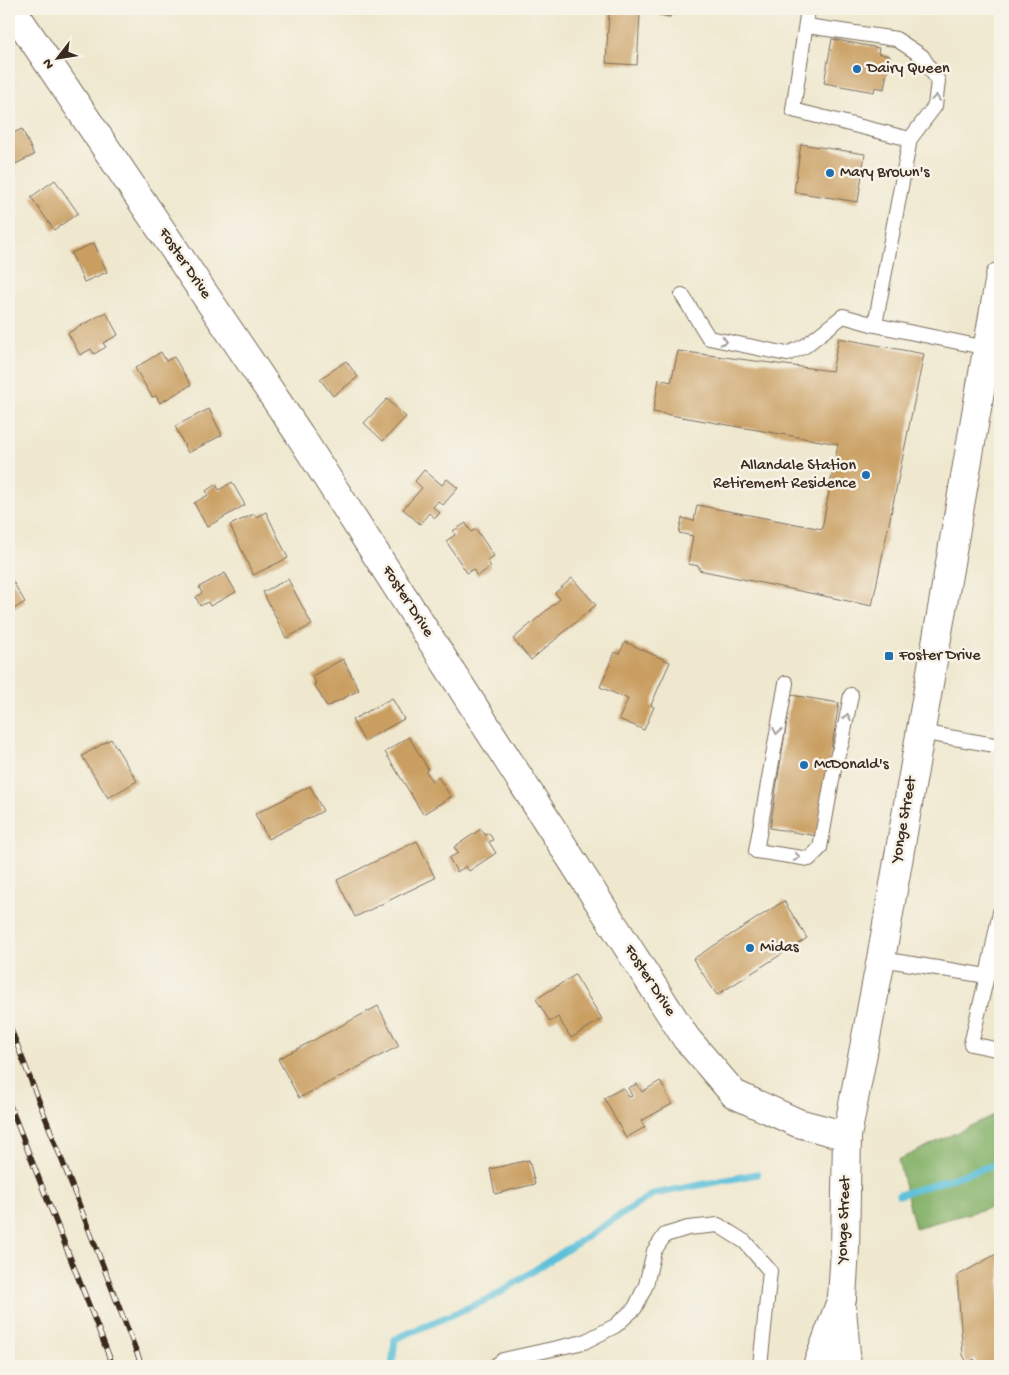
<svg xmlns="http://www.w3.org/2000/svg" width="1009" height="1375" font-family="'Gochi Hand',sans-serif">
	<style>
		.forest { fill: #85b26b; stroke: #606e44 }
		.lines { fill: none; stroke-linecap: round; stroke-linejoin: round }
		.stream { stroke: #5bc0d9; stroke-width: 7 }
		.building { fill: #c99e61 }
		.lane-casing { stroke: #7a6c5c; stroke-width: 16 }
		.street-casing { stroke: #7a6c5c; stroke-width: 30 }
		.secondary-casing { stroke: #7a6c5c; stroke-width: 30 }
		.primary-casing { stroke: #7a6c5c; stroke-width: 30 }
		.lane { stroke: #fff; stroke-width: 14 }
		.street { stroke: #fff; stroke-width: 28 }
		.secondary { stroke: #fff; stroke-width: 28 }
		.primary { stroke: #fff; stroke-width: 28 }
		.rail-casing { stroke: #3b2a1e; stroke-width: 5.5 }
		.rail { stroke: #f7f3e8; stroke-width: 4; stroke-dasharray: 11; stroke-linecap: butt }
		.oneway { stroke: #a79f9a }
		.poi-dot { fill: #1f6fb2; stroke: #f7f3e8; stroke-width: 2 }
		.labels { text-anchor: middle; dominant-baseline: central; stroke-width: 5; stroke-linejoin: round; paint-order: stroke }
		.poi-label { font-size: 16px; fill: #3b2a1e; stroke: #f7f3e8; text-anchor: start }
		.street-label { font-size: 16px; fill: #3b2a1e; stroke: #f7f3e8 }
	</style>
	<rect width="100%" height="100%" fill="#f7f3e8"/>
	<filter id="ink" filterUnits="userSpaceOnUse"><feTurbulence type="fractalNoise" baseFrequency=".02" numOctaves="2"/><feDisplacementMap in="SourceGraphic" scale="10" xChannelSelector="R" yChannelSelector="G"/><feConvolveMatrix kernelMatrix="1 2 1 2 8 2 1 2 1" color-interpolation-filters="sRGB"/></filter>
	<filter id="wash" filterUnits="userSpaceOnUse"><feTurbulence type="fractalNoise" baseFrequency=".0096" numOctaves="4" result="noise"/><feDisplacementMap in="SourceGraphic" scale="20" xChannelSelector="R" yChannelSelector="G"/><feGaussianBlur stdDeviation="1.12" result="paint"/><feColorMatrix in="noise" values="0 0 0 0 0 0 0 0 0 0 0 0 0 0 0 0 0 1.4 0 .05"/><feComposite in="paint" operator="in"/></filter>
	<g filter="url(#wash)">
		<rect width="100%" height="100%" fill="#efe8cf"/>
		<path class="forest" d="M1000,1112V1205L915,1228L898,1160Z"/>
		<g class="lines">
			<path class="stream" d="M899,1195L1000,1163
				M392,1366L395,1339L493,1297L653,1194L757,1174"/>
		</g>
		<g id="blocks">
			<path class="building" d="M657,9H672L670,17L659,15L660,10Z
				M609,12L640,14L637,65L606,63Z
				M832,39L879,48L878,53L890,56L884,89L875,87L874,92L824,83Z
				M22,129L34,155L9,167V135Z
				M801,144L865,154L858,202L794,192Z
				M55,180L78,213L54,230L31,197Z
				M94,243L107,272L84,282L71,253Z
				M106,312L118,335L103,343L106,347L94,354L91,349L80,355L68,333Z
				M839,338L924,354L872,606L699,570V566L688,564L693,536L679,533L682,518L694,521L697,505L822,529L838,444L653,412L659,379L671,382L678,351L832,371Z
				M161,352L166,361L174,357L191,385L160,403L156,396L152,397L135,368Z
				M346,361L358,377L333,396L320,379Z
				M387,399L406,417L383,441L364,423Z
				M209,409L222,435L188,453L175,426Z
				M424,470L442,485L447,479L458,488L443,505L438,501L433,507L440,513L435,518L429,513L420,524L403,509L422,488L415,481Z
				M232,482L245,505L207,527L194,503L208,495L206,491L216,484L219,490Z
				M266,512L288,558L253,575L230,525L254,514L256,517Z
				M466,523L471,532L476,529L494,556L487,560L491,567L477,576L473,569L467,573L446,541L455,535L453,531Z
				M225,573L236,592L210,606L208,602L200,606L196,597L202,593L199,587Z
				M9,575L25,602L9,612Z
				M572,578L596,605L531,660L513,639L560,599L555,593Z
				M288,579L312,625L286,638L263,592Z
				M625,642L670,662L651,705L654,707L644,730L619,719L628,699L600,687L615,652L619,654Z
				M343,659L359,690L327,707L314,684L316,683L312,676Z
				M791,695L839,703L817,836L770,828Z
				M392,698L404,719L364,741L352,720Z
				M409,737L428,769L426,771L432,781L438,777L451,797L423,814L385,752Z
				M111,739L137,781L108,798L82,756Z
				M310,786L323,811L268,839L255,814Z
				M481,829L485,835L489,833L493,840L489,842L496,853L469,871L466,866L457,872L449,858L458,853L454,847Z
				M417,841L435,878L355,917L337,880Z
				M784,901L807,938L717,995L693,959Z
				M575,975L602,1019L571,1038L558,1017L550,1022L536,999Z
				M378,1006L399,1046L299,1098L278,1059Z
				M660,1081L672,1104L641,1121L645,1127L626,1138L604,1098L623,1088L629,1097L632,1096L628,1088L637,1084L642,1092Z
				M529,1160L535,1184L495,1194L490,1169Z
				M1000,1252V1366H978L974,1359L967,1363L963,1355L957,1276Z"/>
		</g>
	</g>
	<g filter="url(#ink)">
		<use href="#blocks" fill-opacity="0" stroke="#7a6c5c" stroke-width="1"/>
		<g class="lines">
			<g class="lane-casing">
				<path id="lane" d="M808,9L793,110L910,139L875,325
					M807,26L896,39L922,56L938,81L935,106L910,139
					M682,295L709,338L787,354L805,346L843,316L875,325L987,348
					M786,683L756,851L809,859L820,848L835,763L842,742L851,695
					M920,732L1000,746
					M881,959L987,976L1000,912
					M987,976L971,1044L1000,1050
					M495,1366L503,1360L584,1342L615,1326L635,1308L646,1285L654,1251L665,1235L688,1228L718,1225L745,1242L770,1271L760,1366"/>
			</g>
			<g class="street-casing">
				<path id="street" d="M12,9L299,434L686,1038L734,1094L798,1123L847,1136"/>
			</g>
			<g class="secondary-casing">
				<path id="secondary" d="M842,1309L847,1366
					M817,1366L842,1298"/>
			</g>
			<g class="primary-casing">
				<path id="primary" d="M842,1298L845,1249L847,1136L881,959L1000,276"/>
			</g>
			<use href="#lane" class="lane"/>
			<use href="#street" class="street"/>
			<use href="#secondary" class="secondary"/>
			<use href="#primary" class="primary"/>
			<g class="rail-casing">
				<path id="rail" d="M9,1024L142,1366
					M9,1103L113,1366"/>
			</g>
			<use href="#rail" class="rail"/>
		</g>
		<defs><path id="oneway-chevron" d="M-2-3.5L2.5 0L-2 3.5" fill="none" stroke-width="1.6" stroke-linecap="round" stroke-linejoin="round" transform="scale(1.25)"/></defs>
		<g class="oneway">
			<use href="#oneway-chevron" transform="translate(936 98) rotate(-83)"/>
			<use href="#oneway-chevron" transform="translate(724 341) rotate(12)"/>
			<use href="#oneway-chevron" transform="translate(847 717) rotate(-79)"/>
			<use href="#oneway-chevron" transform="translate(777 731) rotate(100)"/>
			<use href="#oneway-chevron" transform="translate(797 857) rotate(9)"/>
		</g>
	</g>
	<g class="poi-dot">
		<circle cx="857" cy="69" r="5"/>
		<circle cx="830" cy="173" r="5"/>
		<circle cx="866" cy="475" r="5"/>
		<rect x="884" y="651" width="10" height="10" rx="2.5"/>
		<circle cx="804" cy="765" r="5"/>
		<circle cx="750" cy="948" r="5"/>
	</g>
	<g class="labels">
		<g class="poi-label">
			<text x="867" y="69">Dairy Queen</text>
			<text x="840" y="173">Mary Brown's</text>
			<text x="856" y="466" text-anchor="end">Allandale Station<tspan x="856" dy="18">Retirement Residence</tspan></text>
			<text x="899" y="656">Foster Drive</text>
			<text x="814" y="765">McDonald's</text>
			<text x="760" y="948">Midas</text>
		</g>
		<g class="street-label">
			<text transform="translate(184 264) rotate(56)">Foster Drive</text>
			<text transform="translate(407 602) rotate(57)">Foster Drive</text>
			<text transform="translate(905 820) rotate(-80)">Yonge Street</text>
			<text transform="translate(649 981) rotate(57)">Foster Drive</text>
			<text transform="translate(845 1220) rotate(-88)">Yonge Street</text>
		</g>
	</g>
	<rect width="1009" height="1375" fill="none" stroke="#f7f3e8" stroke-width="30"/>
	<g transform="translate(58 58) rotate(239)" stroke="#f7f3e8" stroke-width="4" paint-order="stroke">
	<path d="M0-4L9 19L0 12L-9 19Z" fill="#3b2a1e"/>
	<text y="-8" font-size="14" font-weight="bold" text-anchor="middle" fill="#3b2a1e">N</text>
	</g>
</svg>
